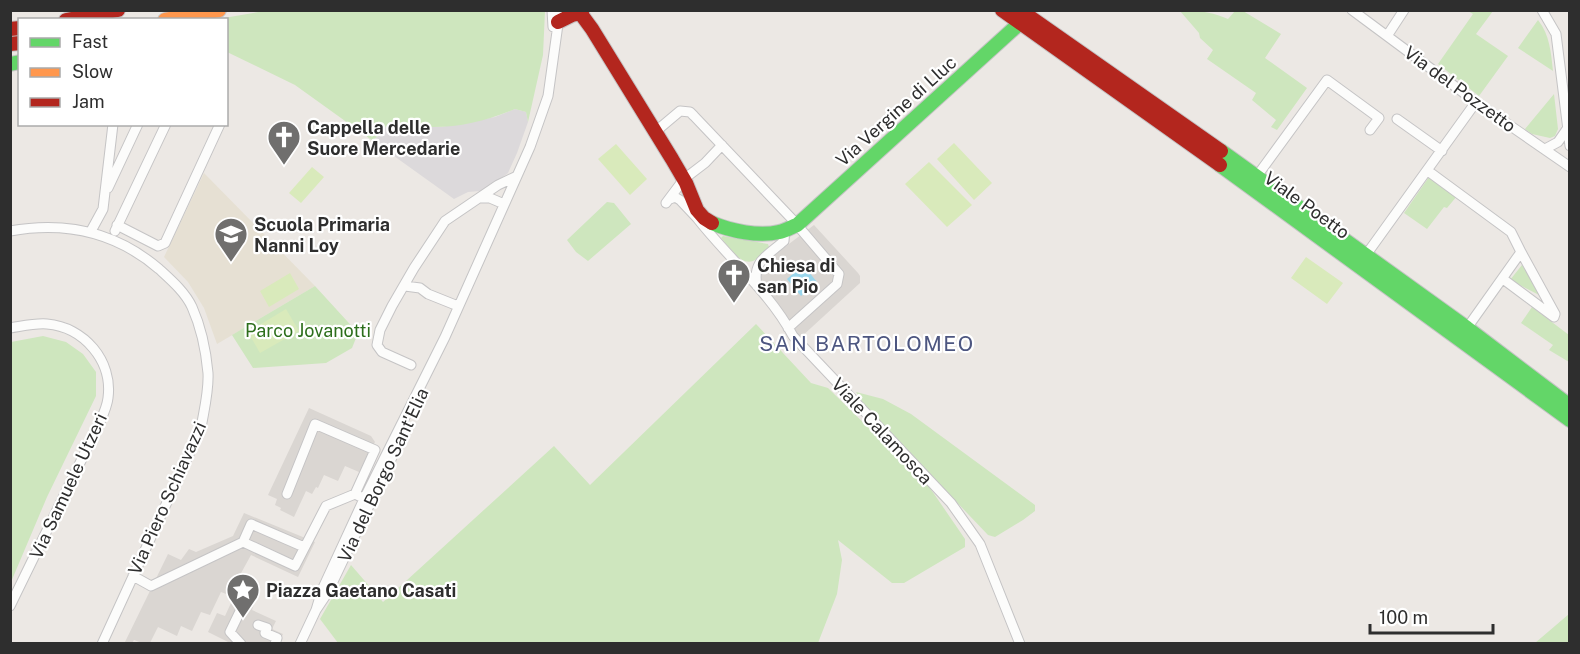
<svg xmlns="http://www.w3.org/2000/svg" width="1580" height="654" font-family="'Public Sans',sans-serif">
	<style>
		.industrial { fill: #dcd9db }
		.education { fill: #e6e0d3 }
		.green { fill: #cee6be }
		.pitch { fill: #d9eabb }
		.plaza { fill: #dad6d2 }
		.water { fill: #99d6ec }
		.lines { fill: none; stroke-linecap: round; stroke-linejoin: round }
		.street-casing { stroke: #c5c4c5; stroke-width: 11 }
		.fast-casing { stroke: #c5c4c5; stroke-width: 16 }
		.slow-casing { stroke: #c5c4c5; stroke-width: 16 }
		.jam-casing { stroke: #c5c4c5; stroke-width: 16 }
		.street { stroke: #fcfcfb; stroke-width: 9 }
		.fast { stroke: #63d668; stroke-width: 14 }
		.slow { stroke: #ff974d; stroke-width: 14 }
		.jam { stroke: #b3261e; stroke-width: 14 }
		.labels { text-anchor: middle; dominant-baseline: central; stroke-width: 4.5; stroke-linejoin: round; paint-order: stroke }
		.street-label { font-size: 18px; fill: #2e2e2e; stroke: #fff }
		.poi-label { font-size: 18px; font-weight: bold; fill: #2e2e2e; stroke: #fff; text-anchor: start }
		.park-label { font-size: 18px; fill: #2c6e1b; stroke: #fff }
		.quarter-label { font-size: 21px; letter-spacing: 1.5px; fill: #4d5680; stroke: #fff }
	</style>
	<rect width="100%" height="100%" fill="#ece8e4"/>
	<path class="industrial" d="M515,109L526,112L528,122L517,153L508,173L489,187L480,191L468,192L454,199L373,141L389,123L412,126L441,127L495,117Z"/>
	<path class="education" d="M204,173L315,286L217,344L204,308L188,282L164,257Z"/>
	<path class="green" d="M264,11H545L543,55L528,122L526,112L515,109C482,123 449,130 413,126C405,125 397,123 389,123L373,141L295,85L227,52L226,20L218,19Z
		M1180,11C1198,10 1212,12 1228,19L1235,11H1243L1281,34L1265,58L1307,88L1277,130L1271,127L1276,120L1252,100L1256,93L1207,59L1213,50L1200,38L1199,33Z
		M1468,11H1493L1476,34L1508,56L1479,96L1438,64L1473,14Z
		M1538,20C1550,35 1551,53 1553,71L1518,48Z
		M1554,94L1558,129L1555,136L1550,138L1532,134L1525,129Z
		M1429,177L1457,196L1447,208L1444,207L1427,229L1404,213Z
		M607,202L614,203L631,224L588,261L576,252L567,240Z
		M723,236L768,244L769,247C764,251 759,258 753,261C740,266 728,245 721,238Z
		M1522,265L1541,296L1510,280Z
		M315,286L358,333L352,348L326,363L253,368L232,335Z
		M1532,307L1569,335V362L1549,350L1553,345L1521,323Z
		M756,324L811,383L828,388L930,488L965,539V547L904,583H892L838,540L842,560L837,594L818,643H338L320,619L351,565L383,602L554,446L590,485Z
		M43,336L66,342L83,354L96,372V396L47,497L11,582V342Z
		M856,392L883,399L911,414L1035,505V511L1023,520L995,537L988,535L866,407Z
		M1569,614V643H1535Z"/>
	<path class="pitch" d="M954,143L992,183L974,200L937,159Z
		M616,144L647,179L630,195L598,159Z
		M929,162L972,205L947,227L905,184Z
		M312,167L324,177L301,203L289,193Z
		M1306,257L1343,283L1327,304L1291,278Z
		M290,273L299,289L269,307L260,291Z
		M286,309L299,331L260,353L248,332Z"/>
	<path class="plaza" d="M814,225L858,273L860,276V283L800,338L744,278Z
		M309,408L371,436L375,442L359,472L345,466L338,481L324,475L318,488L316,487L312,494L306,491L294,517L280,510L281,508L275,505L277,499L268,495Z
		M244,513L315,542L298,577L251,555L229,595L221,592L210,615L201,612L192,631L181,626L177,636L158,627L150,643H142L134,640L132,643L124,644L168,554L181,560L189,549L196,552L233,536Z
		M236,592L255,601L252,610L276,621L272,629L283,634L279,643L232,644L208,632L217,613L225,616Z"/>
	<path class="water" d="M803,265L817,282L801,296L787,279Z"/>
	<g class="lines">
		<g class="street-casing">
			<path id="street" d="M552,10L553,27
				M1352,10L1476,102L1570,167
				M1542,10L1556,34L1570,146
				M1387,36L1404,10
				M1397,119L1442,151
				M655,132L680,111L690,112L694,116L792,219L839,274L837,284L788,328
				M1545,149L1558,142L1567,129
				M1428,171L1511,232L1521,252L1467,328
				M1257,176L1327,80L1379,118L1370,130
				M108,188L138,124
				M480,198H490L504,204
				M670,199L675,197L680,200L697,218
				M666,203L684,179L705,163L722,145
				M697,218C728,258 769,291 793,336L951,503L980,544L1020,644
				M117,225L158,246L165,243L220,124
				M10,231C66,221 116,232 159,269C171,280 185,292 192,307C201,327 206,351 208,373C209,391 204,410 201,428L102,644
				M91,231L103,209L113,124
				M115,231L166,124
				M1366,255L1476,102
				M1503,279L1554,317L1555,314L1521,252
				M405,286L420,288L428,294L458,306
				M757,286C752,261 767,256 784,241L785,229
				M10,328C23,326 35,323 47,324C84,327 113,361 108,398C107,407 103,415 99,424L10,606
				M411,365L382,352L377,345L380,330L392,306L414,268L445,221L498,185L517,176
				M287,494L315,424L375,450L355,494
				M243,542L251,524L304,547
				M133,576L151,586L243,542L295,566L326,506L355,494L369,501
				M316,610L322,590L364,499L445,337L530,147L548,96L560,10
				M258,625L267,628L265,633L277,638L275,644
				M241,644L230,632L245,601
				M300,644L316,610L328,592L405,430"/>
		</g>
		<g class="fast-casing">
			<path id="fast" d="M10,64L20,62
				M1221,151L1467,328L1570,406
				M1220,165L1570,420
				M712,223C731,231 759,237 779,232C785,231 791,227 797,225L1020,23"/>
		</g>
		<g class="slow-casing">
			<path id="slow" d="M165,20L219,10"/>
		</g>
		<g class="jam-casing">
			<path id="jam" d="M578,10L592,29L672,159L686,183L697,210L704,218L712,223
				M1002,10L1220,165
				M1020,10L1221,151
				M66,20L118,10
				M558,22L572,15L582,13
				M10,29L20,28
				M10,44L20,43"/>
		</g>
		<use href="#street" class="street"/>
		<use href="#fast" class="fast"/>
		<use href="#slow" class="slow"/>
		<use href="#jam" class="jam"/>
	</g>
	<defs>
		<g id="church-pin" transform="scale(1.725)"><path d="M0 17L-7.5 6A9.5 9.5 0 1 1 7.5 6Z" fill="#706f6e" stroke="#fff"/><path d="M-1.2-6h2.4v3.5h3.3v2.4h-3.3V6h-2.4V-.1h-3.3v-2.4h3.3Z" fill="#fff"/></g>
		<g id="school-pin" transform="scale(1.725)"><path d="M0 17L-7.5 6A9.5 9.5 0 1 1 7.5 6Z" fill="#706f6e" stroke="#fff"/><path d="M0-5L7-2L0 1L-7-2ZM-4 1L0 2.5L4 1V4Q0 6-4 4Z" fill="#fff"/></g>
		<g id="sight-pin" transform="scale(1.725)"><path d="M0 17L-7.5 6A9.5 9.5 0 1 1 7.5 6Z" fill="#706f6e" stroke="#fff"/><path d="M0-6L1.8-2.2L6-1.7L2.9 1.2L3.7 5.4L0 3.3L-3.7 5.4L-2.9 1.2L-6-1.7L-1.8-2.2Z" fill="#fff"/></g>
	</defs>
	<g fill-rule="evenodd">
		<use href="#church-pin" x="284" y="137"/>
		<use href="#school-pin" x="231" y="234"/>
		<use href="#church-pin" x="734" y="275"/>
		<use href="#sight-pin" x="243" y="590"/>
	</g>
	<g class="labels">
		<g class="street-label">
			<text transform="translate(1460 89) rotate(36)">Via del Pozzetto</text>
			<text transform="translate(896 111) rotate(-42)">Via Vergine di Lluc</text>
			<text transform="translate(1307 205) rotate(36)">Viale Poetto</text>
			<text transform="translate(882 431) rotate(47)">Viale Calamosca</text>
			<text transform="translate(383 475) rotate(-65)">Via del Borgo Sant'Elia</text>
			<text transform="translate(68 486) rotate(-65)">Via Samuele Utzeri</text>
			<text transform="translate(167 498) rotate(-66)">Via Piero Schiavazzi</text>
		</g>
		<g class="poi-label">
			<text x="307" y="127">Cappella delle<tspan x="307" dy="21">Suore Mercedarie</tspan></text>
			<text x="254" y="224">Scuola Primaria<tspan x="254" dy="21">Nanni Loy</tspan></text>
			<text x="757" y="265">Chiesa di<tspan x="757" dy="21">san Pio</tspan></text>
			<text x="266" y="590">Piazza Gaetano Casati</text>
		</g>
		<g class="park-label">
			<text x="308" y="330">Parco Jovanotti</text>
		</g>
		<g class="quarter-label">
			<text x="867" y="343">SAN BARTOLOMEO</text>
		</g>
	</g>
	<rect width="1580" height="654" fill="none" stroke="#2e2e2e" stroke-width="24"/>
	<rect x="18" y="18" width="210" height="108" fill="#ffffff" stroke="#ababab" stroke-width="1.5"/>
	<rect x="30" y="38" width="30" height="9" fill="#63d668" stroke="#ababab" stroke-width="1.5"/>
	<text x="72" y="48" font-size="18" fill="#2e2e2e">Fast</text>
	<rect x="30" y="68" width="30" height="9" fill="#ff974d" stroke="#ababab" stroke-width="1.5"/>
	<text x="72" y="78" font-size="18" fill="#2e2e2e">Slow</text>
	<rect x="30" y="98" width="30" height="9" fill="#b3261e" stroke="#ababab" stroke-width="1.5"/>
	<text x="72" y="108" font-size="18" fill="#2e2e2e">Jam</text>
	<path d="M1370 624v9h123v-9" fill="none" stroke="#2e2e2e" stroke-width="3"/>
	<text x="1379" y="624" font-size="18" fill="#2e2e2e" stroke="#ffffff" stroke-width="4.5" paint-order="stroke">100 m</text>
</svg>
